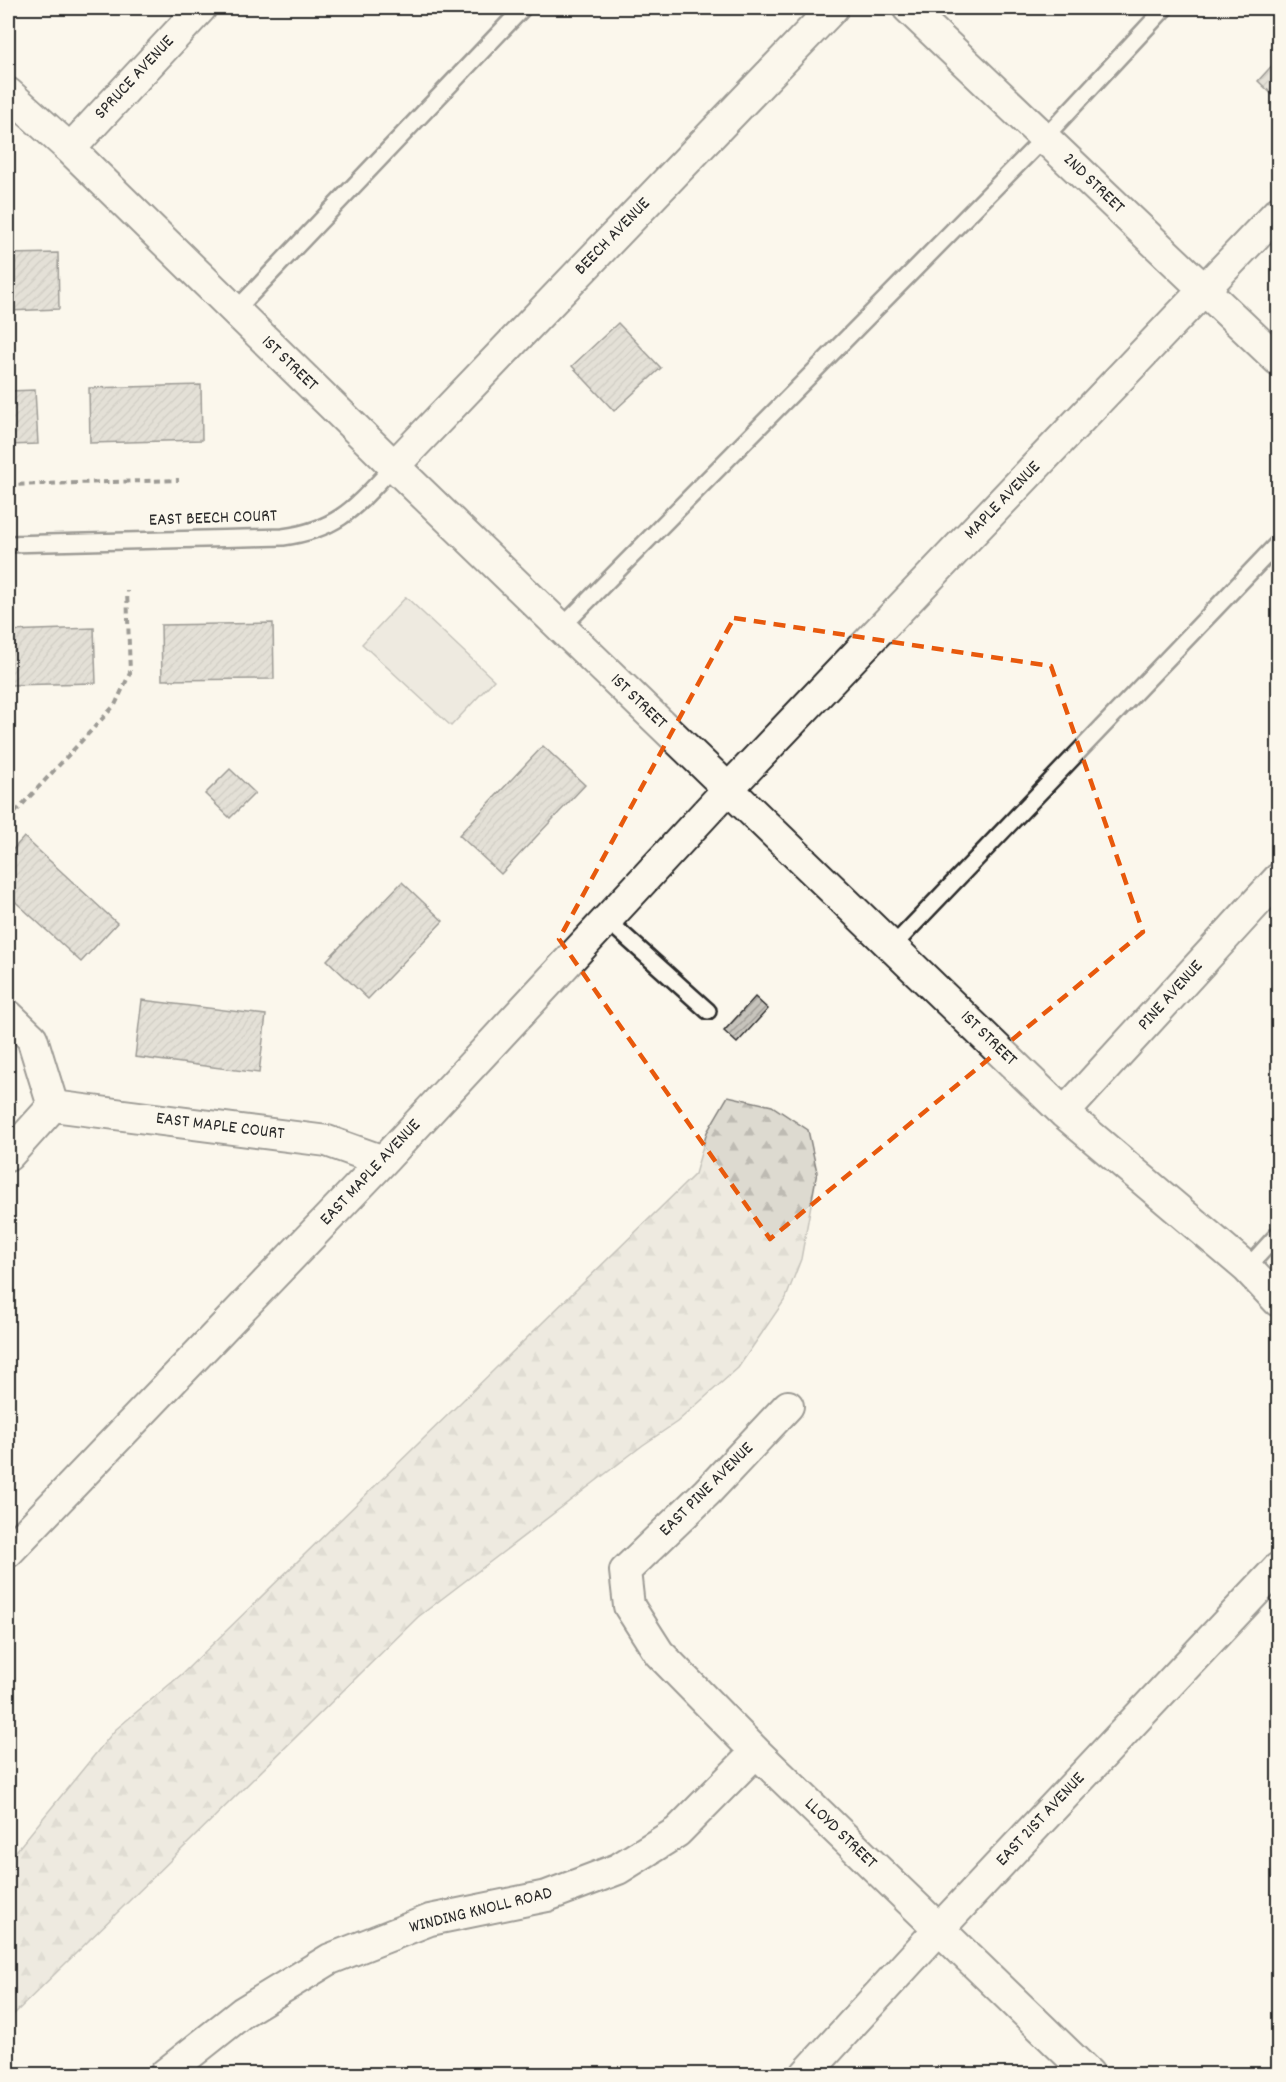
<svg xmlns="http://www.w3.org/2000/svg" width="1286" height="2082" font-family="Dekko,sans-serif">
	<style>
		.forest { fill: url(#forest-firs); stroke: #84827e; stroke-width: 1.5 }
		.garden { fill: #dddad0; stroke: #84827e; stroke-width: 1.5 }
		.building { fill: url(#building-hatch); stroke: #2b2b2b; stroke-width: 1.5 }
		.lines { fill: none; stroke-linecap: round; stroke-linejoin: round }
		.lane-casing { stroke: #2b2b2b; stroke-width: 20 }
		.street-casing { stroke: #2b2b2b; stroke-width: 34 }
		.path { stroke: #2b2b2b; stroke-width: 4; stroke-dasharray: 6 4.5; stroke-linecap: butt }
		.lane { stroke: #fbf7ec; stroke-width: 15 }
		.street { stroke: #fbf7ec; stroke-width: 30 }
		.marked { fill: none; stroke: #e8590c; stroke-width: 4.5; stroke-dasharray: 12 8; stroke-linejoin: round }
		.labels { text-anchor: middle; dominant-baseline: central; stroke-width: 4.5; stroke-linejoin: round; paint-order: stroke }
		.street-label { font-size: 18px; fill: #2b2b2b; stroke: #fbf7ec }
	</style>
	<defs>
		<pattern id="forest-firs" width="22" height="20" patternUnits="userSpaceOnUse" patternTransform="scale(1.5)"><rect width="22" height="20" fill="#dddad0"/><path d="M5 1l3.5 6h-7zM16 11l3.5 6h-7z" fill="#bebbb3"/></pattern>
		<pattern id="building-hatch" width="6" height="6" patternUnits="userSpaceOnUse" patternTransform="scale(1.5)"><rect width="6" height="6" fill="#c7c4bc"/><path d="M-1 1l2-2M0 6l6-6M5 7l2-2" fill="none" stroke="#a29f99"/></pattern>
	</defs>
	<rect width="100%" height="100%" fill="#fbf7ec"/>
	<filter id="ink" filterUnits="userSpaceOnUse"><feTurbulence type="fractalNoise" baseFrequency=".0167" numOctaves="2"/><feDisplacementMap in="SourceGraphic" scale="12" xChannelSelector="R" yChannelSelector="G"/><feConvolveMatrix kernelMatrix="1 2 1 2 8 2 1 2 1" color-interpolation-filters="sRGB"/></filter>
	<g filter="url(#ink)">
		<path class="forest" d="M728,1096L772,1106L808,1130L817,1172L801,1259L786,1298L738,1368L677,1422L643,1445L418,1617L8,2020V1861L115,1730L182,1674L695,1174L707,1132Z"/>
		<path class="garden" d="M406,597L494,680L451,726L362,644Z"/>
		<path class="building" d="M1278,59V100L1258,81Z
			M58,253L59,309L8,311V254Z
			M618,323L661,368L614,411L572,366Z
			M201,385L202,440L90,443L89,388Z
			M35,390L38,444L8,445V391Z
			M273,623L274,679L162,680L161,625Z
			M94,628L96,683L8,685V631Z
			M543,746L585,785L501,874L459,835Z
			M230,769L255,793L230,818L205,794Z
			M24,837L117,923L81,962L8,895V855Z
			M402,882L443,921L368,999L327,960Z
			M755,997L768,1009L737,1043L724,1031Z
			M142,1000L266,1015L259,1073L135,1057Z"/>
		<g class="lines">
			<g class="lane-casing">
				<path id="lane" d="M235,311L523,8
					M8,544L283,537C340,529 356,506 394,466
					M561,628L1045,137L1165,8
					M607,920L708,1011
					M892,947L1278,543
					M1247,1268L1278,1234"/>
			</g>
			<g class="street-casing">
				<path id="street" d="M908,8L1278,360
					M8,93L70,149L394,466L1064,1113L1247,1268L1278,1301
					M70,149L201,8
					M394,466L833,8
					M8,1015L32,1038L53,1106L327,1141L383,1161
					M1064,1113L1278,879
					M8,1156L53,1106
					M788,1406L707,1492L625,1571L629,1606L659,1653L756,1752L1089,2074
					M8,1552L383,1161L728,789L1278,212
					M165,2074L243,2012L330,1959L430,1920L547,1896L618,1869L677,1832L756,1752
					M806,2074L938,1930L1278,1568"/>
			</g>
			<path class="path" d="M8,485L179,480
				M8,820L115,705L130,673L127,591"/>
			<use href="#lane" class="lane"/>
			<use href="#street" class="street"/>
		</g>
	</g>
	<path d="M0 0H1286V2082H0ZM734,618L1051,666L1143,932L770,1239L559,939Z" fill="#fbf7ec" fill-opacity=".55" fill-rule="evenodd"/>
	<path class="marked" d="M734,618L1051,666L1143,932L770,1239L559,939Z"/>
	<g class="labels">
		<g class="street-label">
			<text transform="translate(135 78) rotate(-47)">SPRUCE AVENUE</text>
			<text transform="translate(1093 184) rotate(44)">2ND STREET</text>
			<text transform="translate(613 237) rotate(-46)">BEECH AVENUE</text>
			<text transform="translate(289 364) rotate(44)">1ST STREET</text>
			<text transform="translate(1003 501) rotate(-46)">MAPLE AVENUE</text>
			<text transform="translate(213 519) rotate(-2)">EAST BEECH COURT</text>
			<text transform="translate(638 702) rotate(44)">1ST STREET</text>
			<text transform="translate(1171 996) rotate(-48)">PINE AVENUE</text>
			<text transform="translate(988 1039) rotate(44)">1ST STREET</text>
			<text transform="translate(220 1127) rotate(7)">EAST MAPLE COURT</text>
			<text transform="translate(371 1173) rotate(-47)">EAST MAPLE AVENUE</text>
			<text transform="translate(707 1490) rotate(-45)">EAST PINE AVENUE</text>
			<text transform="translate(1041 1820) rotate(-47)">EAST 21ST AVENUE</text>
			<text transform="translate(840 1834) rotate(44)">LLOYD STREET</text>
			<text transform="translate(481 1911) rotate(-14)">WINDING KNOLL ROAD</text>
		</g>
	</g>
	<rect width="1286" height="2082" fill="none" stroke="#fbf7ec" stroke-width="30"/>
	<rect x="15" y="15" width="1256" height="2052" fill="none" stroke="#2b2b2b" stroke-width="2" filter="url(#ink)"/>
</svg>
